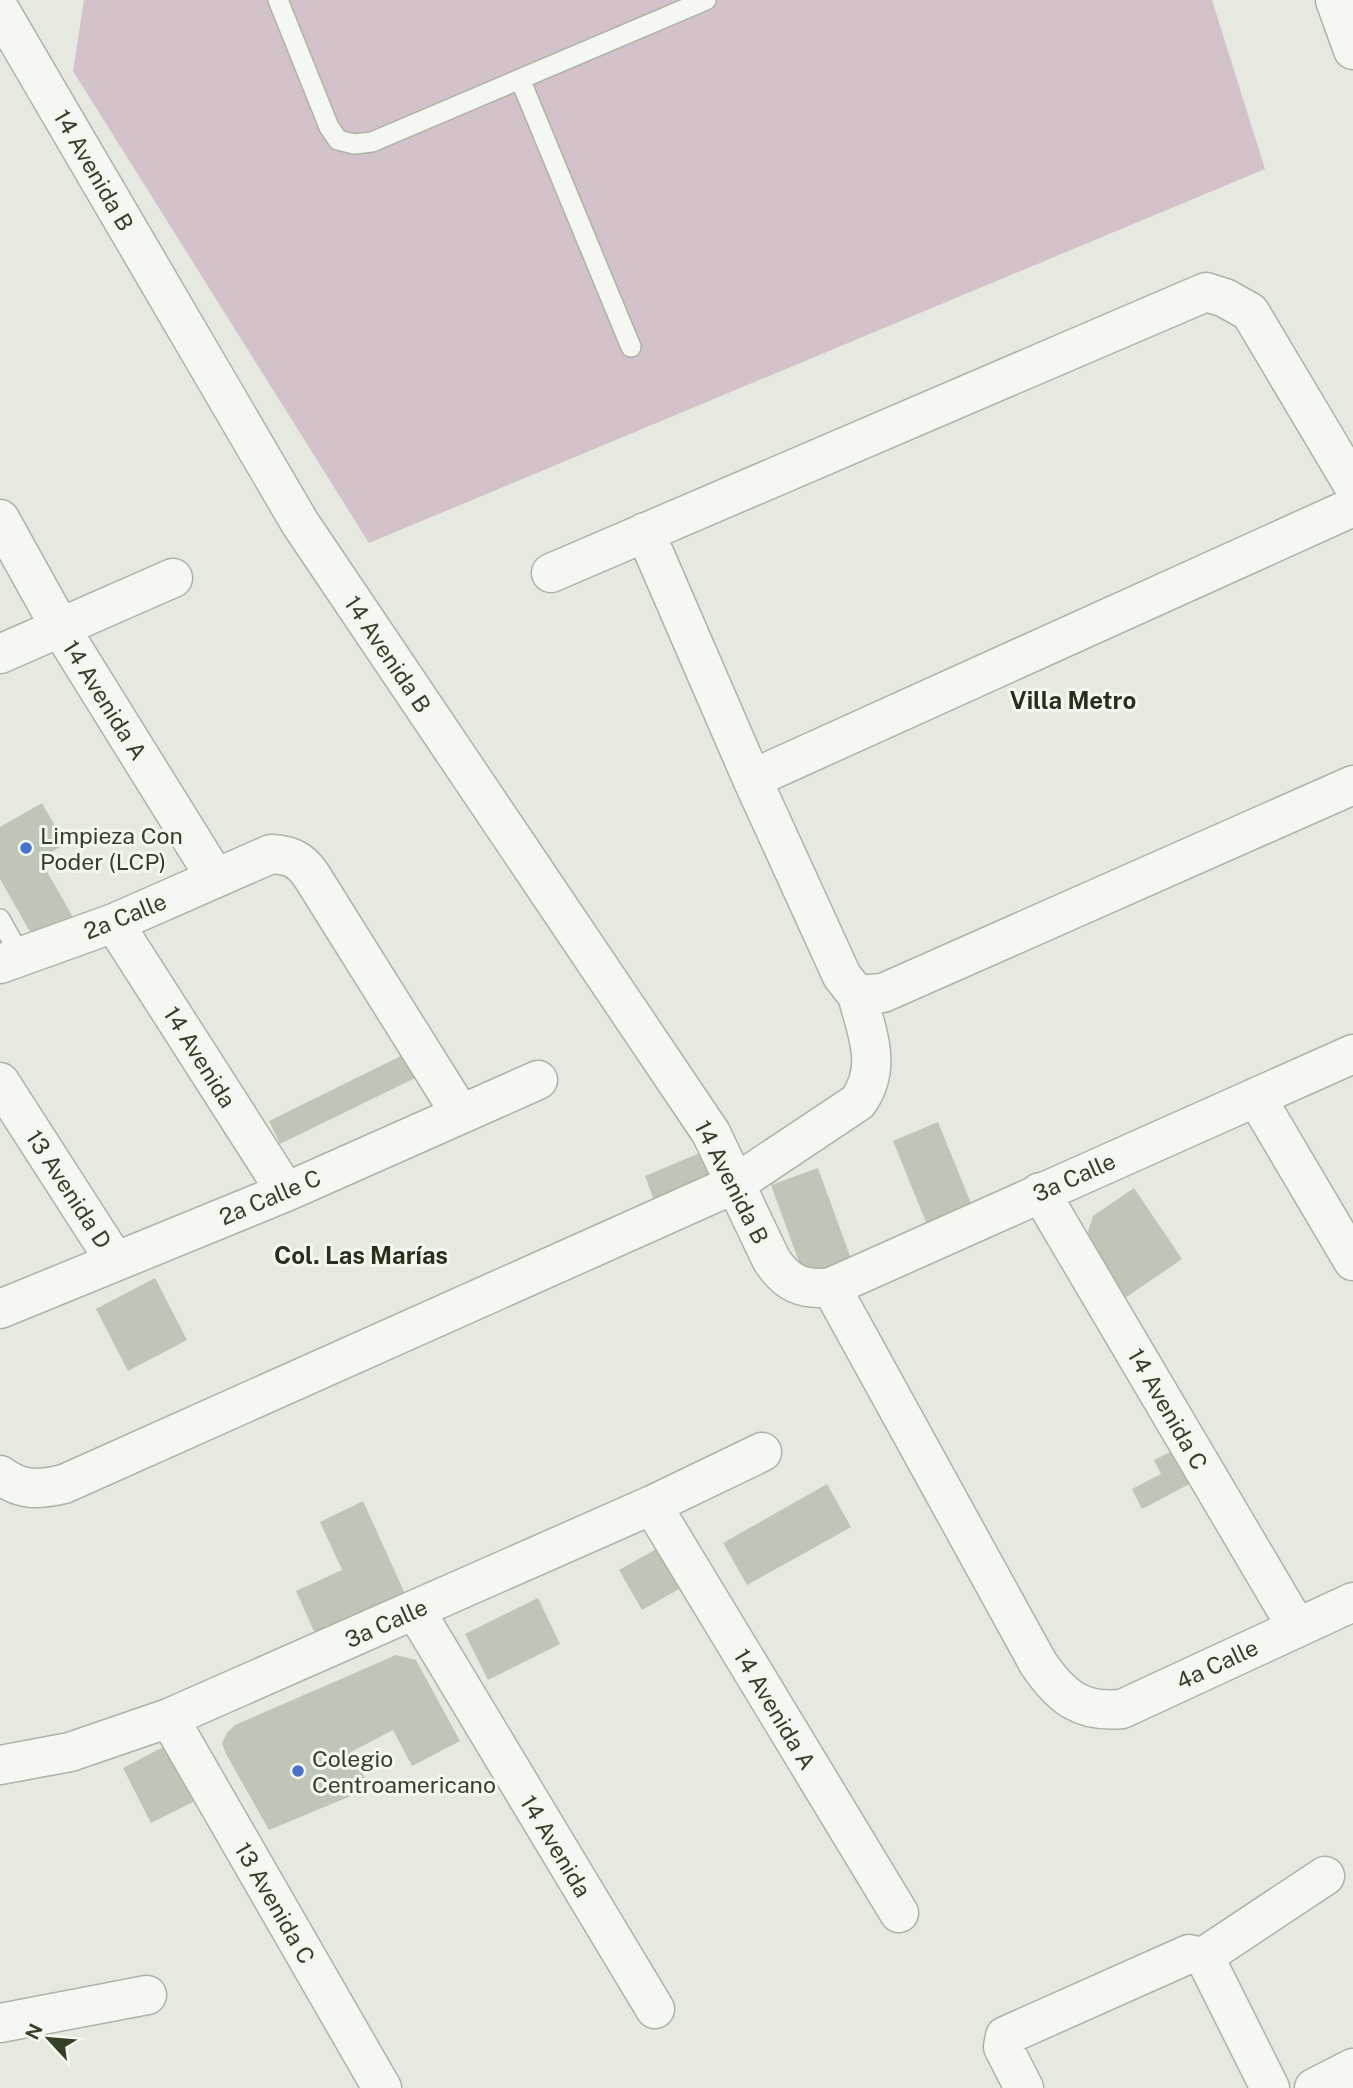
<svg xmlns="http://www.w3.org/2000/svg" width="1353" height="2088" font-family="'Public Sans',sans-serif">
	<style>
		.green { fill: #d3c2c9 }
		.building { fill: #bfc6b8 }
		.lines { fill: none; stroke-linecap: round; stroke-linejoin: round }
		.lane-casing { stroke: #adb3a5; stroke-width: 22 }
		.street-casing { stroke: #adb3a5; stroke-width: 41 }
		.lane { stroke: #f5f7f3; stroke-width: 19 }
		.street { stroke: #f5f7f3; stroke-width: 38 }
		.poi-dot { fill: #4972cb; stroke: #f4f6f0; stroke-width: 2.5 }
		.labels { text-anchor: middle; dominant-baseline: central; stroke-width: 6; stroke-linejoin: round; paint-order: stroke }
		.street-label { font-size: 23px; fill: #354029; stroke: #f4f6f0 }
		.poi-label { font-size: 23px; fill: #354029; stroke: #f4f6f0; text-anchor: start }
		.neighbourhood-label { font-size: 24px; font-weight: bold; fill: #26311b; stroke: #f4f6f0 }
	</style>
	<rect width="100%" height="100%" fill="#e5e9e0"/>
	<path class="green" d="M84,0H1212L1265,169L369,543L73,71Z"/>
	<path class="building" d="M42,803L65,844L40,859L75,921L37,944L0,879V827Z
		M403,1055L415,1078L280,1144L269,1121Z
		M938,1122L977,1218L932,1237L893,1141Z
		M707,1150L718,1176L655,1203L645,1176Z
		M818,1168L854,1267L807,1284L771,1185Z
		M1134,1188L1182,1259L1125,1298L1086,1237L1093,1216Z
		M155,1278L187,1340L128,1371L96,1309Z
		M1184,1445L1201,1478L1142,1509L1132,1489L1161,1474L1154,1460Z
		M827,1484L851,1527L747,1585L723,1543Z
		M363,1501L406,1596L317,1638L296,1591L342,1570L320,1522Z
		M658,1548L681,1588L642,1610L619,1570Z
		M538,1598L560,1644L488,1680L465,1634Z
		M396,1655L416,1660L460,1741L412,1766L393,1730L351,1752L370,1788L269,1830L226,1754L222,1743L227,1733L235,1725Z
		M169,1744L197,1800L151,1823L123,1768Z"/>
	<g class="lines">
		<g class="lane-casing">
			<path id="lane" d="M278,0L329,127L338,140L354,144L372,142L706,0
				M520,79L631,347
				M0,919L20,955"/>
		</g>
		<g class="street-casing">
			<path id="street" d="M1335,0L1353,50
				M0,10L300,523L711,1133L771,1259C786,1283 803,1291 831,1287L1353,1054
				M0,519L61,629L215,877
				M645,532L752,779L1353,507
				M551,573L1206,292L1225,298L1250,312L1353,485
				M0,654L173,578
				M752,779L842,976L857,995L883,993L1353,785
				M114,923L286,1192
				M0,964L114,923L271,854C290,855 300,859 311,875L460,1113
				M0,1082L115,1261
				M1256,1097L1353,1261
				M1040,1192L1296,1626
				M831,1287L1038,1663C1061,1697 1081,1713 1122,1709L1353,1602
				M0,1309L286,1192L538,1080
				M0,1475C22,1491 38,1490 64,1484L735,1184L858,1102C883,1067 867,1033 857,995
				M652,1505L899,1913
				M415,1610L655,2009
				M169,1718L382,2088
				M0,1765L70,1752L169,1718L652,1505L762,1452
				M1203,1957L1325,1876
				M0,2023L147,1995
				M1024,2088L1003,2047L1005,2036L1189,1954L1203,1957L1209,1966L1270,2088
				M1314,2088L1353,2068"/>
		</g>
		<use href="#lane" class="lane"/>
		<use href="#street" class="street"/>
	</g>
	<g class="poi-dot">
		<circle cx="26" cy="848" r="7"/>
		<circle cx="298" cy="1771" r="7"/>
	</g>
	<g class="labels">
		<g class="street-label">
			<text transform="translate(94 170) rotate(60)">14 Avenida B</text>
			<text transform="translate(388 654) rotate(56)">14 Avenida B</text>
			<text transform="translate(105 700) rotate(58)">14 Avenida A</text>
			<text transform="translate(125 916) rotate(-22)">2a Calle</text>
			<text transform="translate(200 1057) rotate(58)">14 Avenida</text>
			<text transform="translate(1074 1177) rotate(-24)">3a Calle</text>
			<text transform="translate(732 1182) rotate(63)">14 Avenida B</text>
			<text transform="translate(69 1189) rotate(57)">13 Avenida D</text>
			<text transform="translate(270 1197) rotate(-23)">2a Calle C</text>
			<text transform="translate(1168 1409) rotate(60)">14 Avenida C</text>
			<text transform="translate(386 1623) rotate(-24)">3a Calle</text>
			<text transform="translate(1217 1664) rotate(-25)">4a Calle</text>
			<text transform="translate(775 1709) rotate(59)">14 Avenida A</text>
			<text transform="translate(556 1846) rotate(59)">14 Avenida</text>
			<text transform="translate(275 1903) rotate(60)">13 Avenida C</text>
		</g>
		<g class="poi-label">
			<text x="40" y="835">Limpieza Con<tspan x="40" dy="26">Poder (LCP)</tspan></text>
			<text x="312" y="1758">Colegio<tspan x="312" dy="26">Centroamericano</tspan></text>
		</g>
		<g class="neighbourhood-label">
			<text x="1073" y="700">Villa Metro</text>
			<text x="361" y="1255">Col. Las Marías</text>
		</g>
	</g>
	<g transform="translate(49 2039) rotate(296)" stroke="#f4f6f0" stroke-width="5" paint-order="stroke">
	<path d="M0-5L12 26L0 18L-12 26Z" fill="#354029"/>
	<text y="-10" font-size="19" font-weight="bold" text-anchor="middle" fill="#354029">N</text>
	</g>
</svg>
